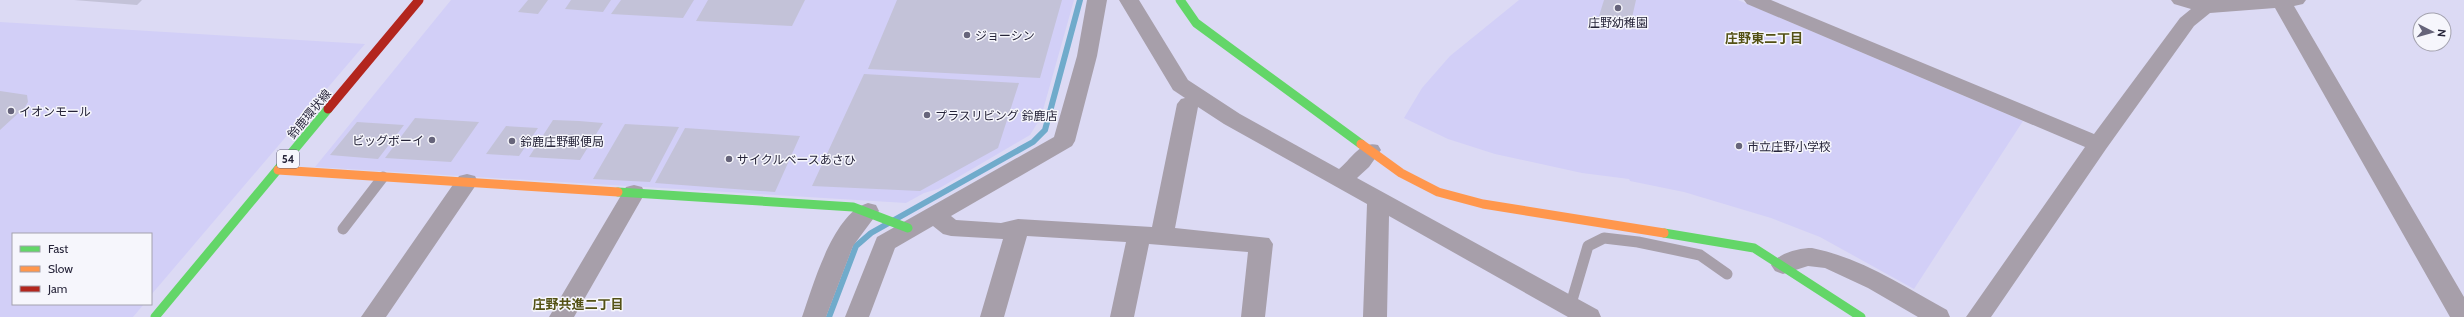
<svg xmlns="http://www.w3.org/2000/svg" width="2464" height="317" font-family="Cabin,'Noto Sans JP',sans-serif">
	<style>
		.built { fill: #d2cff7 }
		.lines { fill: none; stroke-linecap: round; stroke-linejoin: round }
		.stream { stroke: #70abcb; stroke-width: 6 }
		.building { fill: #c3c2d8 }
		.lane { stroke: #a79faa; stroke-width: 11 }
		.street { fill: #a79faa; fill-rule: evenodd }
		.fast { stroke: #63d668; stroke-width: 9 }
		.slow { stroke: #ff974d; stroke-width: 9 }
		.jam { stroke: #b3261e; stroke-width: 9 }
		.poi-dot { fill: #66647a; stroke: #f6f6fc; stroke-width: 1.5 }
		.labels { text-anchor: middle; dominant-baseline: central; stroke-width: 3; stroke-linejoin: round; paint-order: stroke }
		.shield { fill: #f6f6fc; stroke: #646374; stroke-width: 1 }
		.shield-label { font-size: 11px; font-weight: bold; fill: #262439 }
		.poi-label { font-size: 12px; fill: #262439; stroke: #f6f6fc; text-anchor: start }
		.street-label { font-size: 12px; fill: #262439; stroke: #f6f6fc }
		.neighbourhood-label { font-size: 13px; font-weight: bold; fill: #535114; stroke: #f6f6fc }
	</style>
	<rect width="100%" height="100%" fill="#dcdaf4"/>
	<path class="built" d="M451,0H1074L1041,117L1030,135L938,189L924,193L906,203L315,167Z
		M1519,0H1738L2023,121L1914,289L1820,237L1771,218L1684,192L1630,181L1629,179L1582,173L1495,154L1448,139L1404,118L1422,88L1450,56Z
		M0,22L365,44L151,295V234H13V304H144L133,317H0Z"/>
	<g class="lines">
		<path class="stream" d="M829,317L856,246L871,233L1033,142L1045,130L1080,0"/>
	</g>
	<path class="building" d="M74,0H142L137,5Z
		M528,0H548L538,14L518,12Z
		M571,0H611L603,12L565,9Z
		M621,0H694L683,18L611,14Z
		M708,0H805L792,26L696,21Z
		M897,0H1062L1040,78L868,69Z
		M1604,0H1636L1631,22L1599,16Z
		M864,74L1019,83L998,148L920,191L812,186Z
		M0,91L27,95L28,102L25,107L0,130Z
		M415,118L479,122L451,162L385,158Z
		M553,120L579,121L603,123L580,160L529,157Z
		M357,122L404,125L378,159L330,155Z
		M625,124L679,127L650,182L593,179Z
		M506,126L538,128L519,156L486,154Z
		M685,128L800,136L775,192L655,183Z"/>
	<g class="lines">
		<path class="lane" d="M343,229L383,177
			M1570,307L1588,246L1604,238L1638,242L1700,255L1727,274"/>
		<path class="street" d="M1087,0H1107L1097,56L1075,141L1072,146L951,216L956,220L1001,223L1018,219L1152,227L1177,104L1181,99L1185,98L1173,90L1119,0H1139L1188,80L1240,114L1339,169C1352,158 1361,140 1378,145L1381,150L1369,167L1357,178L1598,310L1601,317H1568L1389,216L1387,317H1363L1367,204L1224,124L1198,107L1175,228L1269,238L1273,244L1265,317H1241L1248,252L1149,244L1134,317H1110L1126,242L1027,236L1004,317H980L1003,239L951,236L943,234L933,226L895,248L869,317H845L877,237L1054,137L1077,56Z
			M1744,0H1771L2094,134L2180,18L2191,9L2174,4L2171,0H2306L2303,4L2294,6L2464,297V317H2450L2275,8L2210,13L2194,26L2106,149L1991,317H1966L2085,147L1747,4Z
			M467,174L475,176L478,182L386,317H361L459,176Z
			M634,185L642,187L645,193L574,317H549L626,187Z
			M868,203L876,205L879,211L853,246L826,317H802C813,286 833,213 868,203Z
			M1812,248C1862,258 1903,286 1947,310L1950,317H1918L1868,288L1825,268L1808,266L1783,274L1775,271L1771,265C1778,253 1799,248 1812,248Z"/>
		<path class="fast" d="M1180,0L1196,23L1361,144
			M618,192L853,207L908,228
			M1664,233L1754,248L1861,317
			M155,317L328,109"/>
		<path class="slow" d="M1361,144L1401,173L1438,192L1483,204L1664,233
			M278,170L618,192"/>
		<path class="jam" d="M328,109L419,0"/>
	</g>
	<g class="poi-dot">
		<circle cx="1618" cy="8" r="4"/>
		<circle cx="967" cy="35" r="4"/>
		<circle cx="11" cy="111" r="4"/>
		<circle cx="927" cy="115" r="4"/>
		<circle cx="432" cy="140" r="4"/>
		<circle cx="512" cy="141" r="4"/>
		<circle cx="1739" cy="146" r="4"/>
		<circle cx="729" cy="159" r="4"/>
	</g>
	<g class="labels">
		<rect class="shield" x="277" y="150" width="22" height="18" rx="3"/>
		<g class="shield-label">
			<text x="288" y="159">54</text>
		</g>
		<g class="poi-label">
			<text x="1618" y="22" text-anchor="middle">庄野幼稚園</text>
			<text x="975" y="35">ジョーシン</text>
			<text x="19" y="111">イオンモール</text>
			<text x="935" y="115">プラスリビング 鈴鹿店</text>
			<text x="424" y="140" text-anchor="end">ビッグボーイ</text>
			<text x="520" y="141">鈴鹿庄野郵便局</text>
			<text x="1747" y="146">市立庄野小学校</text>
			<text x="737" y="159">サイクルベースあさひ</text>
		</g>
		<g class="street-label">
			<text transform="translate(309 114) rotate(-50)">鈴鹿環状線</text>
		</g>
		<g class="neighbourhood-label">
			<text x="1764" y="38">庄野東二丁目</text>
			<text x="578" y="304">庄野共進二丁目</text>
		</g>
	</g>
	<rect x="12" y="233" width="140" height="72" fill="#f6f6fc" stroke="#a3a2ae"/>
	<rect x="20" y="246" width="20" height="6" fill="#63d668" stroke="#a3a2ae"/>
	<text x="48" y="253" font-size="12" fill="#262439">Fast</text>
	<rect x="20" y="266" width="20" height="6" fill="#ff974d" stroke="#a3a2ae"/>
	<text x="48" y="273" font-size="12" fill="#262439">Slow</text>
	<rect x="20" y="286" width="20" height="6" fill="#b3261e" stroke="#a3a2ae"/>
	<text x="48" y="293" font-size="12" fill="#262439">Jam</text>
	<g transform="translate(2432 32) rotate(96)"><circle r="19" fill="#f6f6fc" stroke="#a3a2ae"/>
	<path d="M0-3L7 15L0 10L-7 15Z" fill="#66647a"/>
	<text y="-6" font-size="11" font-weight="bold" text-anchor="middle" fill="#262439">N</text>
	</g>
</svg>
